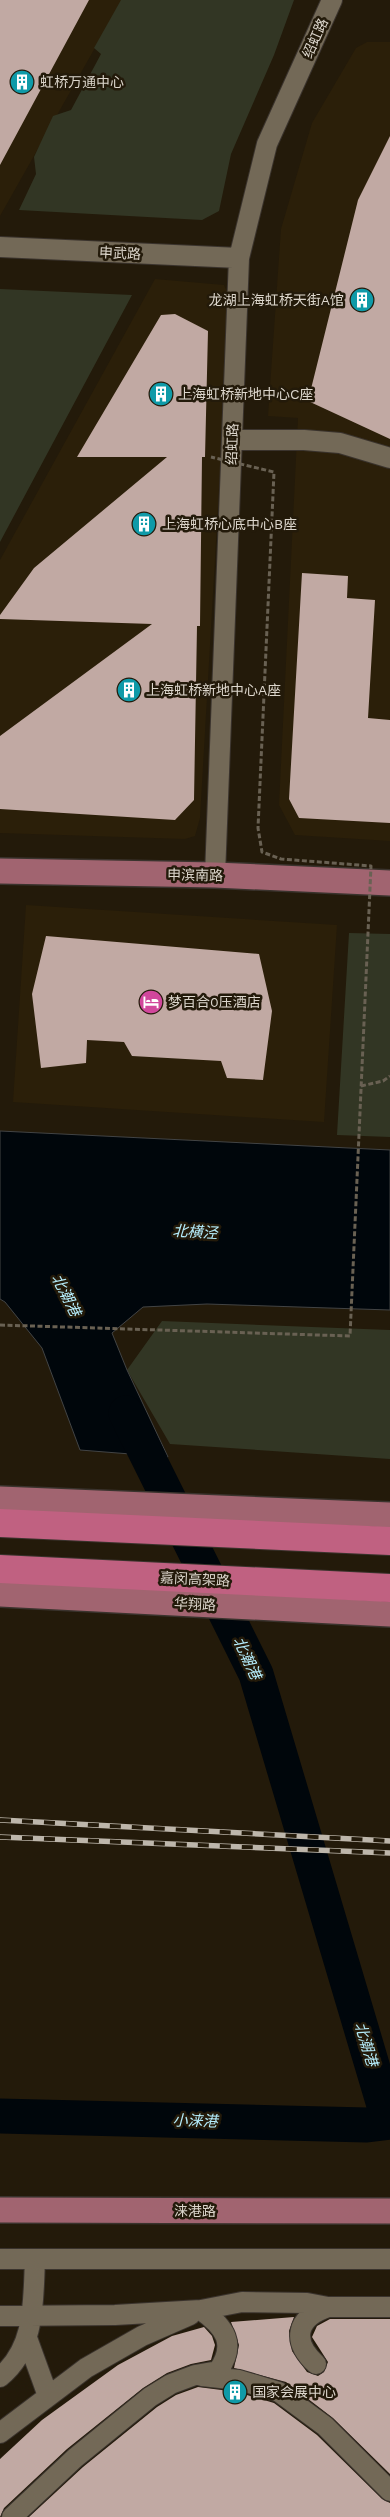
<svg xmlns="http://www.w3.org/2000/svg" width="390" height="2517" font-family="'Work Sans','Noto Sans SC',sans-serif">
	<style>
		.built { fill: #2b1f09 }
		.green { fill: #323624 }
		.water { fill: #00060b; stroke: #424445 }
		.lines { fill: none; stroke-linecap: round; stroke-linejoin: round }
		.river { stroke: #00060b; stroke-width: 35 }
		.building { fill: #c1a9a3 }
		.minor-casing { stroke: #3a332d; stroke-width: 22 }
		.major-casing { stroke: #3a332d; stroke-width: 28 }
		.highway-casing { stroke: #3a332d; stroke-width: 30 }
		.path { stroke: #696153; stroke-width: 3; stroke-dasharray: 5 2.5; stroke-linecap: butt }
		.minor { stroke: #736957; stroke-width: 20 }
		.major { stroke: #a16470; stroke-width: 25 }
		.highway { stroke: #c06181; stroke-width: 28 }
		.rail-casing { stroke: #bdb6ab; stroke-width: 5.5 }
		.rail { stroke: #231a0a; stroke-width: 4; stroke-dasharray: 11; stroke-linecap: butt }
		.path-bridge { stroke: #696153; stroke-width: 3; stroke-dasharray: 5 2.5; stroke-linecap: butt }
		.labels { text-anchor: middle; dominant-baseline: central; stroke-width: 5; stroke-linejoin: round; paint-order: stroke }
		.street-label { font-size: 14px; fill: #dcd6cc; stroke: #231a0a }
		.poi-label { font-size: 14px; fill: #dcd6cc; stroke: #231a0a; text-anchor: start }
		.water-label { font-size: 15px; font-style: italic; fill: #b6eefd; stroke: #231a0a }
	</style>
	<rect width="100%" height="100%" fill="#231a0a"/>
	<path class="built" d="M0,0H122L0,216Z
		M367,42H390V841L295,835L279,805L298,418L268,416L281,229L312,123L356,48Z
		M155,279L224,285L230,299L200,818L195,836L185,839L0,833V560Z
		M26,905L337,925L324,1122L13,1102Z"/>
	<path class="green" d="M121,0H294L274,55L231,154L219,211L202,220L19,210L36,174L34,157L53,116L71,110L101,54L94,48Z
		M0,289L132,295L0,542Z
		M349,933L390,934V1137L337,1135Z
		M162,1321L390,1330V1459L170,1444L127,1370Z"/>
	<path class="water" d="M0,1131L390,1150V1310L207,1304L143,1307L112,1333L127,1370L168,1457L80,1450L42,1348L5,1302L0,1299Z"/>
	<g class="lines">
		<path class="river" d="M126,1413L256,1674L389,2122
			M0,2116L367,2125L390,2122"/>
	</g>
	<path class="building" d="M0,0H89L0,165Z
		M390,136V439L308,401L358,200Z
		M175,314L208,331L205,457H202L200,626H197L194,800L175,820L0,809V736L152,624L0,619V615L34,568L167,457H77L161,315Z
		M302,573L348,576L347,598L375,600L368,718L390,720V823L299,818L289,799Z
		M46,936L259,954L272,1011L263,1080L227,1078L221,1061L132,1056L124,1042L87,1040L86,1063L41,1068L32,994Z
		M294,2317L289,2331L292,2351L307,2372L318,2376L324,2372L328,2362L312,2337L317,2326L330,2319H390V2474L333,2418L286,2382L234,2368L239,2345L231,2322Z
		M204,2327L212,2336L215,2345L211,2360L191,2364L167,2373L143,2388L67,2449L4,2508L0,2517V2459L42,2420L118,2365L172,2336Z
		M198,2387L237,2392L274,2403L317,2435L382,2499L390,2503V2517H29L83,2467L157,2407L176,2395Z"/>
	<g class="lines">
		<g class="minor-casing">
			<path id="minor" d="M0,247L239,258
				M232,440H304L340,443L390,458
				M215,875L239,258L267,144L332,0
				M0,2259H390
				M0,2316L115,2315L201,2310L242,2302L307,2303L328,2307H390
				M27,2338L48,2396
				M316,2364C291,2341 296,2318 328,2307
				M202,2376L239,2380L279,2392L325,2426L390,2491
				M0,2377C36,2348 33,2301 35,2259
				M0,2433L86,2368L142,2336L190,2315
				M12,2517L75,2458L150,2397L171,2384L195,2375L218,2371C237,2344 225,2327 201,2310"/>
		</g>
		<g class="major-casing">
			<path id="major" d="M0,871L215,875L390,883
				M0,1499L390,1515
				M0,1594L390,1614
				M0,2210L390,2211"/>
		</g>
		<g class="highway-casing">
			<path id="highway" d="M0,1523L390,1541
				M0,1569L390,1588"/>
		</g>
		<path class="path" d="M361,1086L383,1081L390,1076"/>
		<use href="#minor" class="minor"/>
		<use href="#major" class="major"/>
		<use href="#highway" class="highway"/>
		<g class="rail-casing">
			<path id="rail" d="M0,1820L390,1841
				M0,1837L390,1853"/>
		</g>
		<use href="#rail" class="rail"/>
		<path class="path-bridge" d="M0,1325L350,1336L371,866L281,859L262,852L258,828L274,472L211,457"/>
	</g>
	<defs>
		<g id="building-disc" transform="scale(1.25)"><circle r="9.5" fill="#0f9aa8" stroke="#231a0a"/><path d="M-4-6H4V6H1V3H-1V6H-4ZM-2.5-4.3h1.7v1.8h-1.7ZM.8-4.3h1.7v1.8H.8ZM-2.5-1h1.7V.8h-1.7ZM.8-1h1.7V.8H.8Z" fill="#fff"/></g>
		<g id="hotel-disc" transform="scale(1.25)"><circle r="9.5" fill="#d1479c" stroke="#231a0a"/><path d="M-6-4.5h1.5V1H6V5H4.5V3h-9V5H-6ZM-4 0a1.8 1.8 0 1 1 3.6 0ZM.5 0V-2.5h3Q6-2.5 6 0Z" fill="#fff"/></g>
	</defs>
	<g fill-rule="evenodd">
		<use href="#building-disc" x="22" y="82"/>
		<use href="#building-disc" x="362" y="300"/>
		<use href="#building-disc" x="161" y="394"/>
		<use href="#building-disc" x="144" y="524"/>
		<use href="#building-disc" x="129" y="690"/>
		<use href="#hotel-disc" x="151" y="1002"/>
		<use href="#building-disc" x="235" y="2392"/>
	</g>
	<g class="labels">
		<g class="street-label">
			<text transform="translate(315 38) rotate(-66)">绍虹路</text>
			<text transform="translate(120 253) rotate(3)">申武路</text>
			<text transform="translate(232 444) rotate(-88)">绍虹路</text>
			<text transform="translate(195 875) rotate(1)">申滨南路</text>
			<text transform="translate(195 1579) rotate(3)">嘉闵高架路</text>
			<text transform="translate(195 1604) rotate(3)">华翔路</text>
			<text x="195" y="2211">涞港路</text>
		</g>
		<g class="poi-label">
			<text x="40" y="82">虹桥万通中心</text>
			<text x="344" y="300" text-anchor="end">龙湖上海虹桥天街A馆</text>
			<text x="178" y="394">上海虹桥新地中心C座</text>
			<text x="162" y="524">上海虹桥心底中心B座</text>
			<text x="146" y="690">上海虹桥新地中心A座</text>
			<text x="168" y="1002">梦百合0压酒店</text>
			<text x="252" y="2392">国家会展中心</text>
		</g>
		<g class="water-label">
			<text transform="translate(195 1232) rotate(3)">北横泾</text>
			<text transform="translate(66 1295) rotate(63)">北潮港</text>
			<text transform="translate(247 1658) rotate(65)">北潮港</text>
			<text transform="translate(366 2044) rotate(73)">北潮港</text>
			<text transform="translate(195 2121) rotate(1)">小涞港</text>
		</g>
	</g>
</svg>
